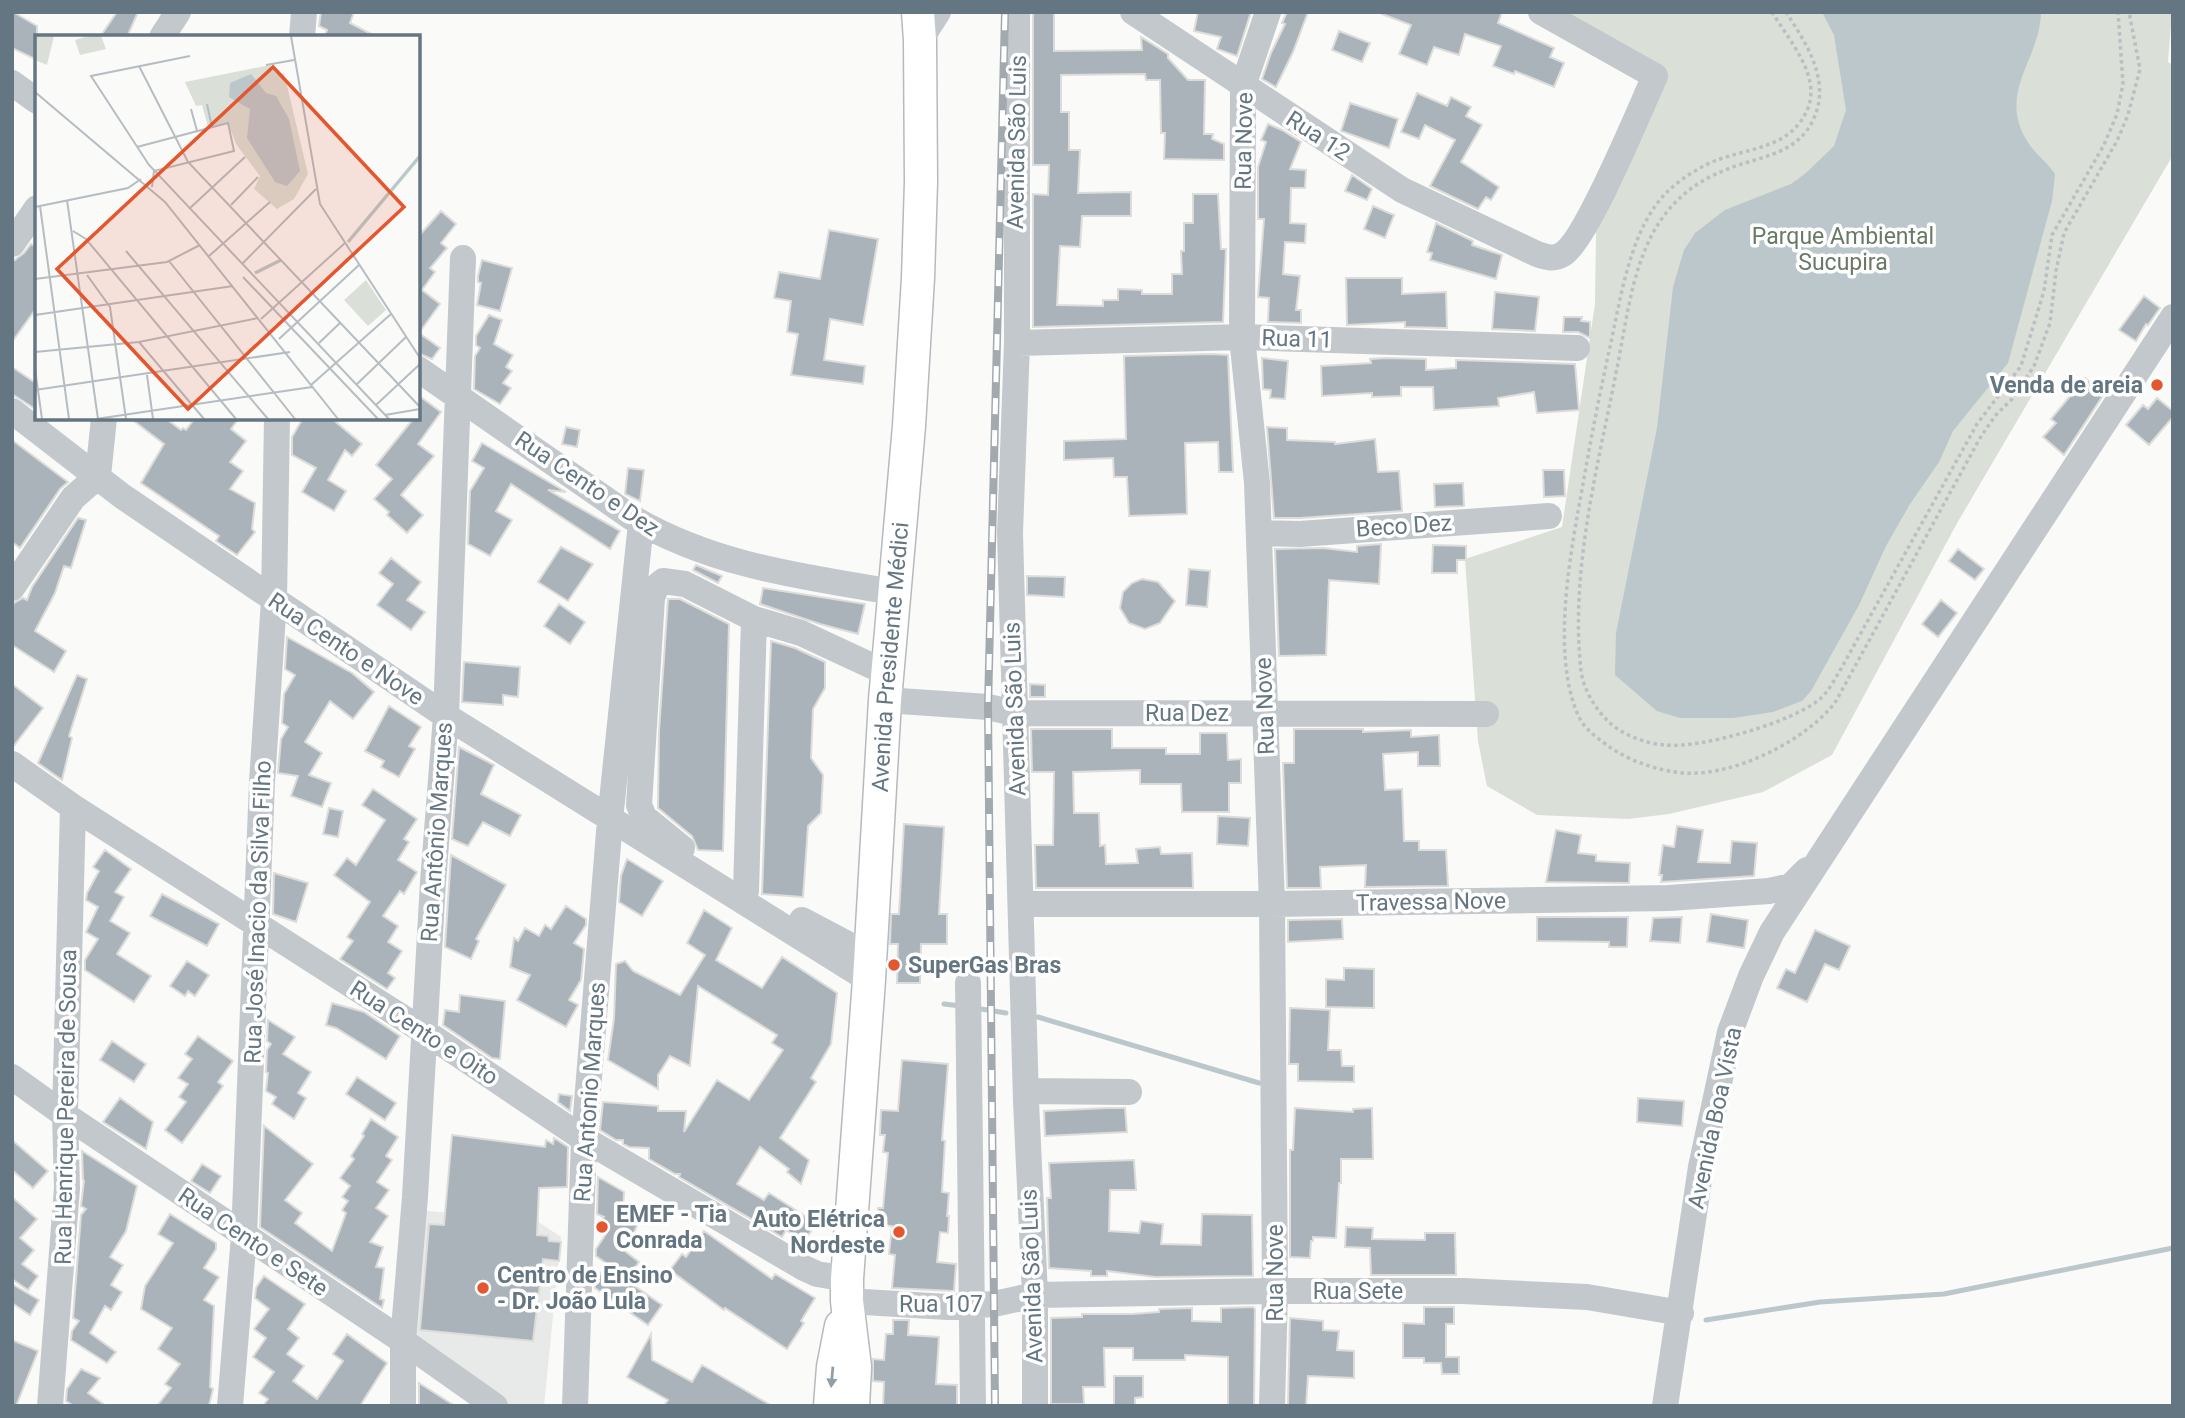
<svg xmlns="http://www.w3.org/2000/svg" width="2185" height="1418" font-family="Roboto,sans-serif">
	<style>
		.built { fill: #e8e9e9 }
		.green { fill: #dadfd7 }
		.water { fill: #bbc7cb }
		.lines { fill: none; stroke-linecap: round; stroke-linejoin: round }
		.stream { stroke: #bbc7cb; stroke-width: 5 }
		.building { fill: #aab3b9; stroke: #dcdcda; stroke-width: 2 }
		.major-casing { stroke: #b5babe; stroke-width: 35 }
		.path { stroke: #bbbfc2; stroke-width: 3.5; stroke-dasharray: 3.5 3.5; stroke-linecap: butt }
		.minor { stroke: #c3c8cc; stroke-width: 26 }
		.major { stroke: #fff; stroke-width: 32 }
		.rail-casing { stroke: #a2aab0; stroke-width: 8 }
		.rail { stroke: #fff; stroke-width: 5; stroke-dasharray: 16; stroke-linecap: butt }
		.oneway { fill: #939fa8 }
		.poi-dot { fill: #e4572e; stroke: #fff; stroke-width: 2.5 }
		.labels { text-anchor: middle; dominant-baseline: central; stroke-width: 7; stroke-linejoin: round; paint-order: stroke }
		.street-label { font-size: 23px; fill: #657683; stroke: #fff }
		.park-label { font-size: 23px; fill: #687a64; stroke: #fff }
		.poi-label { font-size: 23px; font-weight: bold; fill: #657683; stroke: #fff; text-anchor: start }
		.inset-river { fill: none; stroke: #bbc7cb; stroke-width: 3.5 }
		.inset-road { fill: none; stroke: #b5bdc2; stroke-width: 2 }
		.view { fill: #e4572e; fill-opacity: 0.15; stroke: #e4572e; stroke-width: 3.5 }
		.inset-edge { fill: none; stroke: #657683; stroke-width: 3.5 }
	</style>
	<rect width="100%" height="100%" fill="#fafaf8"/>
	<path class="built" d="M418,1210L537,1221L561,1237L544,1406H504L406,1338Z"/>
	<path class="green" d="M1561,12H2172L2168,62L2173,65V155L1956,525L1832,755L1763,792L1669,814L1628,819L1537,815L1487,786L1478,741L1465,559L1562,527L1595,304L1596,232L1661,74Z"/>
	<path class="water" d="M1822,12H2041C2040,61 1997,91 2027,141C2034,153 2047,162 2055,174L2052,201L2008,363L1953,431L1939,462L1910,504L1886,546L1859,605L1811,691L1802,701L1773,712L1733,718H1680L1657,711L1615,675L1616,633L1657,428L1673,287L1684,250L1695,233L1725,210L1791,184L1806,173L1834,146L1846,110L1834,35Z"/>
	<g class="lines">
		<path class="stream" d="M944,1004L961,1006
			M975,1008L1006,1013
			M1038,1017L1259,1083
			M1706,1320L1820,1302L1944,1294L2173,1248"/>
	</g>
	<path class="building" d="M13,12L37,26V60L12,48Z
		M117,12H138L127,37H100Z
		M321,12H354L350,23L377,37H324L327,30L319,26Z
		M1033,12H1054V51L1142,50L1141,37L1168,54V58L1188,80H1205L1204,134H1213L1212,139L1224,144V160L1164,159L1165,133H1161L1160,80H1146L1145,74L1061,75V112H1069V150H1080L1078,193L1131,192V216H1082L1080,247L1060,246L1057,305L1103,306V300H1118V289L1142,290V294H1172V274H1182L1181,251H1184V223H1193V194H1218L1221,249H1226L1223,322L1033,327V194L1048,195L1049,165H1033Z
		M1198,12H1251L1237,56L1217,49L1221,37L1194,31Z
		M1287,12H1308L1293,52L1276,87L1262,79L1271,53L1285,24L1282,23Z
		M1382,12H1502L1498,23L1554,48L1550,57L1564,63L1554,87L1515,71L1514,74L1493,66L1501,46L1465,34L1459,55L1434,47L1427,65L1399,54L1411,25L1382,14Z
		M1339,31L1370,43L1362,62L1332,50Z
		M1417,93L1447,106L1451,97L1471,107L1466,116L1482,125L1461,162L1499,187L1491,200L1486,197L1478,209L1430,186L1455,140L1425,125L1419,139L1401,132Z
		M1350,103L1398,119L1389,148L1341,131Z
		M1268,124L1282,130L1301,142L1290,169L1306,170L1305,188H1291L1290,223L1306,224L1305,243L1285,242L1283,274L1300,276L1296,310H1301V323L1268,322L1269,298L1258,297L1264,219H1258V167L1266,142L1261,140Z
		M1352,175L1372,189L1367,200L1345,191Z
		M1373,206L1394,215L1385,238L1364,229Z
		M441,211L456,224L441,243L447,248L430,268L435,272L422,290L440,304L419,333L440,348L432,359L418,353V237Z
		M1436,223L1473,241L1472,245L1502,255L1496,279L1430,260L1432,253L1427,252Z
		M829,230L878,239L863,325L830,319L824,360L865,366L863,384L791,375L798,334L787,332L791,301L774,298L779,272L820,279Z
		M31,244L37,247V307L12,342V262L24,253Z
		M482,260L512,268L500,311L477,305L481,283L478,282V276Z
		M1346,278H1402V294L1446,292L1447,328L1405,327V322L1347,325Z
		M1495,292L1539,297L1535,331L1492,329Z
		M2144,296L2160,308L2148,325L2146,324L2136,341L2119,330Z
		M489,315L502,320L494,344L513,355L506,367L512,371L503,383L511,388L500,404L474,389L475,356L480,348L476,345V336Z
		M1564,317H1582L1581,321L1590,322V338L1578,332H1563Z
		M1211,354L1228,355L1233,472H1219L1218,442L1185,443L1187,514L1129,516L1127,477H1114L1113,458L1064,460V441L1126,439L1124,356Z
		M1262,358L1288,361L1285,399L1270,398L1271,390L1263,389Z
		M1387,358L1426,359V370L1456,368V360L1575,364L1579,410L1537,413L1534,392L1498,398L1499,406L1434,410L1433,387H1401V396L1372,397V393L1322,396L1321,366L1371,363L1370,359Z
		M12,367L37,384V410L12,394Z
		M2085,378L2104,394L2064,455L2043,437L2056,423L2051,419Z
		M418,395L441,412L418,444L434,456L401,495L423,515L407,533L387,515L389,512L374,499L392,479L376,465L414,418H418Z
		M2157,398L2173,411V417L2149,445L2126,425L2143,405L2148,409Z
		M130,418H165L181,430L183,428L186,430L195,418H239L231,429L246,441L230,462L243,471L230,489L255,503L252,529L255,532L237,555L216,541L219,536L141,483L164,444Z
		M303,418H331L362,444L352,456L345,450L328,480L346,491L334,511L302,492L316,468L292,455V437Z
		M566,427L580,430L577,447L562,444Z
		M1267,427L1287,428V440L1335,442V444L1375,439L1378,472L1399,471L1402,511L1300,518H1274Z
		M12,440L68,482L60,489L20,548L12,542Z
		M482,443L566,492L548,490L620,531L610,549L511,484L496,511L512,520L490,556L468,544L470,491L484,468L472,461Z
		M628,468L644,470L640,501L625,494Z
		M1543,470H1564L1565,496L1544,497Z
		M1463,483L1464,506L1435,507L1434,484Z
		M78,518L86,520L71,568L64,566L55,593L35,631L66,651L54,672L12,645V608L14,603L23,598L27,600L32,587Z
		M1381,544L1379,584L1329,580L1326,655L1279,656L1275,549L1323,548L1357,552V546Z
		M1433,545L1466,546V560H1457V573H1432Z
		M561,547L593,564L568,601L538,582Z
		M1958,549L1984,569L1975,580L1949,561Z
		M391,558L421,582L407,600L425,612L411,630L377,605L393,584L379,573Z
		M696,565L722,576L718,583L693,570Z
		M1189,569L1210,571L1207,607L1186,605Z
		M1027,576L1065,577L1064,597L1027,595Z
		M1142,579L1158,582L1175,601L1160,623L1145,629L1129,623L1120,608L1123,592L1132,583Z
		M763,588L865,604L858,634L820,624L760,604Z
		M668,599H680L729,624L723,851L698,850L692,836L658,808L659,731Z
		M1941,600L1957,613L1938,637L1922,624Z
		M559,604L585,622L570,644L544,626Z
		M287,637L352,673L374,692L353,719L330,701L305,742L322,753L309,775L331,783L322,807L291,796L298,776L278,773L281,739L288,727L282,723L284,694L295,675L285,669Z
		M771,641L795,648L825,662V688L813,709L811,758L823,775L821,813L808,826L803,897L762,894Z
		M464,662L520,667L518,697L503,695V705L462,702Z
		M77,675L87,679L69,736L72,738L62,780L38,763Z
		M12,684L43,708L12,748Z
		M1030,684L1045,685V697H1030Z
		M389,706L421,727L409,746L415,749L399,777L381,767L384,761L365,751Z
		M1031,729H1112V748H1166V754H1200V733H1227L1228,760L1241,759V783H1229V812H1182L1181,784H1140V770L1073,772L1074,813H1099L1100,846L1105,845L1106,864L1138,863L1136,849L1160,847L1161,854L1192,853L1193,888H1036L1035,845H1053L1054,772H1032Z
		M1294,729H1363V732L1411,730V737L1439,735L1440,766H1418V752L1383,754L1385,790L1402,789L1404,841H1419V850H1446L1448,886L1365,887L1366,865L1320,867L1321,888H1287L1283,763H1294Z
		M459,747L494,765L481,794L521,815L510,836L483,822L468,846L452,839Z
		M373,789L417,819L404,839L409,842L398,860L417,872L404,894L400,891L383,916L398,926L388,942L402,951L388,973L395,978L387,989L340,959L353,941L347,937L370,902L334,875L347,858L356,865L385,820L362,805Z
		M329,808L343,811L338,837L323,834Z
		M1218,816L1250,818L1248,846L1217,844Z
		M904,824L944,827L939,914H947V944H921L920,983H897L898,944H890L891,914H899Z
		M1677,826L1703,830L1698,862L1730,863L1732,841L1757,843L1754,876L1661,882L1662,875H1659L1663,845L1674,847Z
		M1556,830L1581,835L1578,853L1596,855V861L1630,863L1629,883L1546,882Z
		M105,850L131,869L115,892L124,897L110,921L130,933L117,954L151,976L134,1002L85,970V960L98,939L86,932L98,907L86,900L87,893L99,871L93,867Z
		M451,855L506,885L476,939L479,941L471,959L445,947Z
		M627,859L663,881L642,916L619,902L621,876Z
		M274,873L308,883L296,922L273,914Z
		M162,894L219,924L207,946L150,916Z
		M566,906L586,919V925L574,943L584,949L581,980L569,1000L578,1005L566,1027L517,1000L530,975L510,967L514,938L518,941L525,928L539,936L545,925L551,929Z
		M704,910L732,928L716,960L762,988L782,957L837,993L831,1044L811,1078L816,1082L780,1138L809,1160L801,1184L787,1172L789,1169L760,1147L737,1184L764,1200L769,1193L816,1223L804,1242L786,1230L782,1237L679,1177L680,1174H675L649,1159V1148L629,1147L623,1144V1140H616L600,1130L603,1102L658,1106V1111H686L684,1132L717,1080L749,1100L783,1050L772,1043L777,1035L698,986L690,1066L670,1056L658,1075V1089L608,1060L614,1019L616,964L625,961L633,971L680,995L705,955L687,943Z
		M1711,914L1748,920L1744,948L1707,942Z
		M1537,917H1628L1627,947H1609V942L1537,941Z
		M1682,917L1680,943L1650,941L1653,918Z
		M1342,919L1343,939L1288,942V920Z
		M1815,930L1850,946L1839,970L1825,964L1807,1002L1777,988L1786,969L1795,973Z
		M187,961L209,975L195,996L188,991L185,996L170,986Z
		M1344,968L1374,969V1008L1326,1007V979L1344,980Z
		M460,995L505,1001L500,1059L492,1058L443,1025L445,1010L459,1012Z
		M332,1003L364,1012L400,1036L386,1059L336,1028L326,1025Z
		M1290,1008L1330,1010L1328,1050H1341L1342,1066H1354V1082L1298,1081V1064H1289Z
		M268,1020L295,1037L283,1054L311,1072L298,1093L306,1098L294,1119L272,1104L276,1097L266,1091L268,1073L266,1072L267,1050L271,1044L267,1041Z
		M198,1036L233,1061L218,1082L223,1086L182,1143L165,1130L186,1102L179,1097L188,1084L178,1078L192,1059L185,1054Z
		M112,1041L146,1064L134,1082L100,1060Z
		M902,1060L948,1064L942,1140L945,1141L942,1192L949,1193L947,1216H949L948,1233L940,1232L937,1262L956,1264L954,1291L892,1288L895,1255L889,1254L892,1226L876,1224L878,1208H883L888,1153L883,1152L885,1135H880L881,1110L898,1111Z
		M357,1077L396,1103L385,1120L346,1094Z
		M559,1094L572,1096L570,1111L558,1102Z
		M120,1098L153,1122L146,1149L103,1122Z
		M1638,1098L1684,1101L1682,1126L1637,1122Z
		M1107,1108H1125L1127,1132L1045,1136L1044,1111Z
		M1295,1108L1353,1112V1109L1372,1108L1373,1159H1341V1183H1339L1336,1238L1313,1237V1241H1311L1310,1258L1290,1257V1150H1293Z
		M371,1119L398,1137L386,1156L392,1160L377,1182L389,1190L376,1208L388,1216L370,1242L383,1247L376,1267L384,1268L380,1299L384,1300L382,1308L260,1227L264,1126L313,1164L285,1200L302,1213L295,1223L332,1251L346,1213L342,1210L348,1201L342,1197L350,1186L340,1178L354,1159L351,1156L364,1136L362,1134Z
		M452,1135L545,1147L546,1140L553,1144L554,1138L568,1147L567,1187L539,1188L537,1235L548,1236L549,1241L561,1242L559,1261L543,1259L533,1341L420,1330L429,1224L444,1225Z
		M12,1140L48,1171L33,1188L12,1170Z
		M82,1151L137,1186L126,1231L110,1257L123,1265L111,1285L122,1292L111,1310L105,1306L90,1333L116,1352L107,1363L71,1340L72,1331L79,1321L73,1318L81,1215L86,1209L81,1206L84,1181L83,1179Z
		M1134,1160L1136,1190H1110L1109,1231L1139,1233L1141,1221L1163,1224L1161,1244L1201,1245L1202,1214L1252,1215L1253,1276L1155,1277L1107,1271V1276H1091V1271L1049,1268L1047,1198H1051L1049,1163Z
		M202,1164L221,1176L210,1193L191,1181Z
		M598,1177L624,1192L623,1212L638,1223L626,1252L639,1262L626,1280L662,1305L648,1325L595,1288V1281L607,1264L596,1256V1249L606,1234L597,1228L604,1217L597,1214Z
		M12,1197L37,1219L20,1238L34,1250L22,1264L38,1276L28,1290L12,1279Z
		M170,1214L216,1243V1249L204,1268L219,1277L204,1300L214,1306L210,1387L213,1389L209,1406H157L171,1388L165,1384L180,1364L158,1349L172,1328L141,1309L145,1286L173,1243L158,1234Z
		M1346,1227L1373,1228L1372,1239L1425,1240V1233H1455L1456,1275H1371L1370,1248L1345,1247Z
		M704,1231L772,1279L775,1274L815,1298L801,1321L804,1323L787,1349L725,1308L724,1310L670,1270L682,1254L686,1257Z
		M264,1276L305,1304L288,1329L299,1338L287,1354L304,1366L293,1381L317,1399L343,1361L333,1354L347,1334L387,1363L360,1406H263L268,1399L259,1393L274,1372L253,1357L266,1338L254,1329L269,1309L255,1298L256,1288Z
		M12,1284L39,1300L30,1315L12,1303Z
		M1253,1307L1255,1309L1254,1405H1228V1357L1185,1355V1360H1133V1348H1104L1105,1387H1083L1084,1404H1051V1318L1082,1317V1314H1132L1159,1312V1309L1192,1308V1321L1221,1322V1308Z
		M1424,1307H1454V1324H1446V1357H1459V1374H1442L1441,1363H1424V1358H1403V1323L1424,1324Z
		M1290,1318L1323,1321V1330L1339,1331L1337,1350L1354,1351V1378L1308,1376L1306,1406H1288Z
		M893,1320H909L908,1335L939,1337L936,1384L957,1385V1406H883L884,1382L873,1381V1359L884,1360L886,1334H893Z
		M651,1334L652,1360L692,1382L702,1365L772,1406H664L668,1400L627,1377Z
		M12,1340L38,1351L16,1406H12Z
		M81,1369L100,1378L88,1393L106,1406H74L66,1401L67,1389Z
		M1114,1376H1143V1397L1135,1398V1406H1114Z
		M419,1383L455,1406H419Z"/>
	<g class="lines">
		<g class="major-casing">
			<g id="major">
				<path d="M830,1406L833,1367L841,1326"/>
				<path id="s1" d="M853,1406L855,1367L847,1301V1279L869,980L885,700L909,426L918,278L921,182L920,40L918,12"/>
			</g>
		</g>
		<path class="path" d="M1772,12C1788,39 1821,75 1808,108C1792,147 1754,147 1720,159C1702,165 1682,178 1668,191C1630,228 1621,297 1610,347C1600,392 1591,438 1583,484C1571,550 1550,655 1579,717C1585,730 1599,739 1611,748C1632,762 1659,771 1684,773C1733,777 1808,740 1836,701L1980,438L1995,416L2012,399L2034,366L2050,323L2056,271L2064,233L2117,141L2128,115L2140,69L2129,12
			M1786,12C1806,43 1831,80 1814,118C1797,157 1756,156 1723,171C1700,180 1681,194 1666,213C1632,256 1627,321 1616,373C1597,470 1570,572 1581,671C1584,691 1596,710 1610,723C1623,735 1647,744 1665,745C1701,749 1793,722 1820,699C1829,691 1836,677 1842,667L1977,424L2021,366L2044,291L2052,235L2104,145L2117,114L2123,84L2118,12"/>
		<path class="minor" d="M1017,12V343L1010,533L1026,1101L1035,1295V1406
			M1133,12L1402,190L1537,254C1546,257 1554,260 1563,254C1587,239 1640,109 1655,76L1541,12
			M1268,12L1243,86L1242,337L1257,483L1272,904L1275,1291L1272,1406
			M162,37L178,12
			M302,37L304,12
			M920,40L938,12
			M12,83L37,101
			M12,244L37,208
			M1017,343L1242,337L1577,348
			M418,369L631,517C711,565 803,577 894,592
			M12,411L122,496L446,716L869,980
			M1259,533L1300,534L1549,516
			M12,588L73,498L98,476L104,418
			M885,700L988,707L1014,713L1486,714
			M12,764L73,807L425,1032L584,1139L804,1268L817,1274L847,1279
			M682,848L644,817L639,805L652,598L656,587L663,581L685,584L754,619L801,633L887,673
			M746,891L754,619
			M1022,904H1272L1669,898L1769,891L1791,886L1807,870
			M802,920L870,956
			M968,983L973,1406
			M12,1077L65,1115L403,1341L495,1406
			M1026,1091L1129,1092
			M847,1301L948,1307L994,1304L1035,1295L1275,1291H1463L1587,1297L1681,1313
			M50,1406L67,1188L65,1115L73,807
			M230,1406L244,1236L262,782L274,600L277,418
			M403,1406V1341L415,1197L433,882L446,716L463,258
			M575,1406L584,1139L610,820L641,523
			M1665,1406L1701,1167L1730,1032L1751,976L1772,932L2173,317"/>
		<use href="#major" class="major"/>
		<g class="rail-casing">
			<path id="rail" d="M995,1406L988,707L1005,12"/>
		</g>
		<use href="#rail" class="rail"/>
	</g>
	<defs><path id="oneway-solid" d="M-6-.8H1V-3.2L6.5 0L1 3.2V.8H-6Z" transform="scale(1.75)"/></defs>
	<use class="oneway" href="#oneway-solid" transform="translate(832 1377) rotate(95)"/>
	<g class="poi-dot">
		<circle cx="2157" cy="385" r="7"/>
		<circle cx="894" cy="965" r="7"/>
		<circle cx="602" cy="1227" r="7"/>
		<circle cx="899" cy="1232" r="7"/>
		<circle cx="483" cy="1288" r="7"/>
	</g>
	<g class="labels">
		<g class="street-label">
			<text transform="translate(1318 136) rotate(33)">Rua 12</text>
			<text transform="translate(1244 141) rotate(-89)">Rua Nove</text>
			<text transform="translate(1017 142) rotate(-89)">Avenida São Luis</text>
			<text transform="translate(1297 339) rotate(2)">Rua 11</text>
			<text transform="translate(587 484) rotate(34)">Rua Cento e Dez</text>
			<text transform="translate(1404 526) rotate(-4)">Beco Dez</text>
			<text transform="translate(346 649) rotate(34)">Rua Cento e Nove</text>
			<text stroke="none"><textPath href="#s1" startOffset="751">Avenida Presidente Médici</textPath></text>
			<text transform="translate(1265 706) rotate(-92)">Rua Nove</text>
			<text transform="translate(1015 709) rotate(-92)">Avenida São Luis</text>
			<text x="1187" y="713">Rua Dez</text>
			<text transform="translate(437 832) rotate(-86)">Rua Antônio Marques</text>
			<text transform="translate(1431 902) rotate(-1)">Travessa Nove</text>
			<text transform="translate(258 912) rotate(-88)">Rua José Inacio da Silva Filho</text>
			<text transform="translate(424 1033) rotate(33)">Rua Cento e Oito</text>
			<text transform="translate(590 1092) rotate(-86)">Rua Antonio Marques</text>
			<text transform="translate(66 1107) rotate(-89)">Rua Henrique Pereira de Sousa</text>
			<text transform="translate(1715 1118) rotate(-78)">Avenida Boa Vista</text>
			<text transform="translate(253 1242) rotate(34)">Rua Cento e Sete</text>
			<text transform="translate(1275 1273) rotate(-90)">Rua Nove</text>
			<text transform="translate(1032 1276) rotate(-92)">Avenida São Luis</text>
			<text x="1358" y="1291">Rua Sete</text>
			<text x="941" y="1304">Rua 107</text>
		</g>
		<g class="park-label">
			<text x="1843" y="236">Parque Ambiental<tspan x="1843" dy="26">Sucupira</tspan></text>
		</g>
		<g class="poi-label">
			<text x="2143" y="385" text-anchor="end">Venda de areia</text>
			<text x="908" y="965">SuperGas Bras</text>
			<text x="616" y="1214">EMEF - Tia<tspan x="616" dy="26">Conrada</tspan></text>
			<text x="885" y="1219" text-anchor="end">Auto Elétrica<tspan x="885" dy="26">Nordeste</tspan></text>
			<text x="497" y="1275">Centro de Ensino<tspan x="497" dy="26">- Dr. João Lula</tspan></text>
		</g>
	</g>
	<g transform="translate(35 35)">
		<rect width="385" height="385" fill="#fafaf8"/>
		<path d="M0,1H19L12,30L0,25ZM53,1H66L71,14L45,20L40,5ZM235,30L242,39L249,38L273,139L259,164L242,174L219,154L225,141L201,109L193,88L173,92L167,70L161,71L150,47ZM331,245L351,275L333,291L309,265Z" fill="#dadfd7"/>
		<path d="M216,39L231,58L241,61L254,84L265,136L252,151L240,147L212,103L215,74L194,62L195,48Z" fill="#bbc7cb"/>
		<path class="inset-river" d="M313,207L385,121M220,238L246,225"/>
		<path class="inset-road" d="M256,1L285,169L385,323M155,21L56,41L114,130L354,384M231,30L259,25M104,31L153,127L385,372M0,57L130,167L303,384M172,69L177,92M156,74L162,96M102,112L193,88L199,116L119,136L117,152M32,165L63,384M196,170L223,142M5,171L34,384M0,172L93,153L106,144M154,174L210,122M38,196L51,204L201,384M91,216L233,384M174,221L235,167M134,226L260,384M207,229L281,154M52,240L75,272L91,384M208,242L343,384M0,244L132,227L165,210M0,280L198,251M226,284L310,208M244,304L324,230M104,307L169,384M284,308L306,287M0,317L104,307L223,283M0,334L7,384M112,340L118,384M322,349L371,302M276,350L356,279M0,355L255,317M341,370L385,329M350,380L385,374M61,384L277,352"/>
		<path class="view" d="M238,32L369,172L153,374L22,234Z"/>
		<rect width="385" height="385" class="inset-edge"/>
	</g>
	<rect width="2185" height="1418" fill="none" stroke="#657683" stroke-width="28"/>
</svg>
